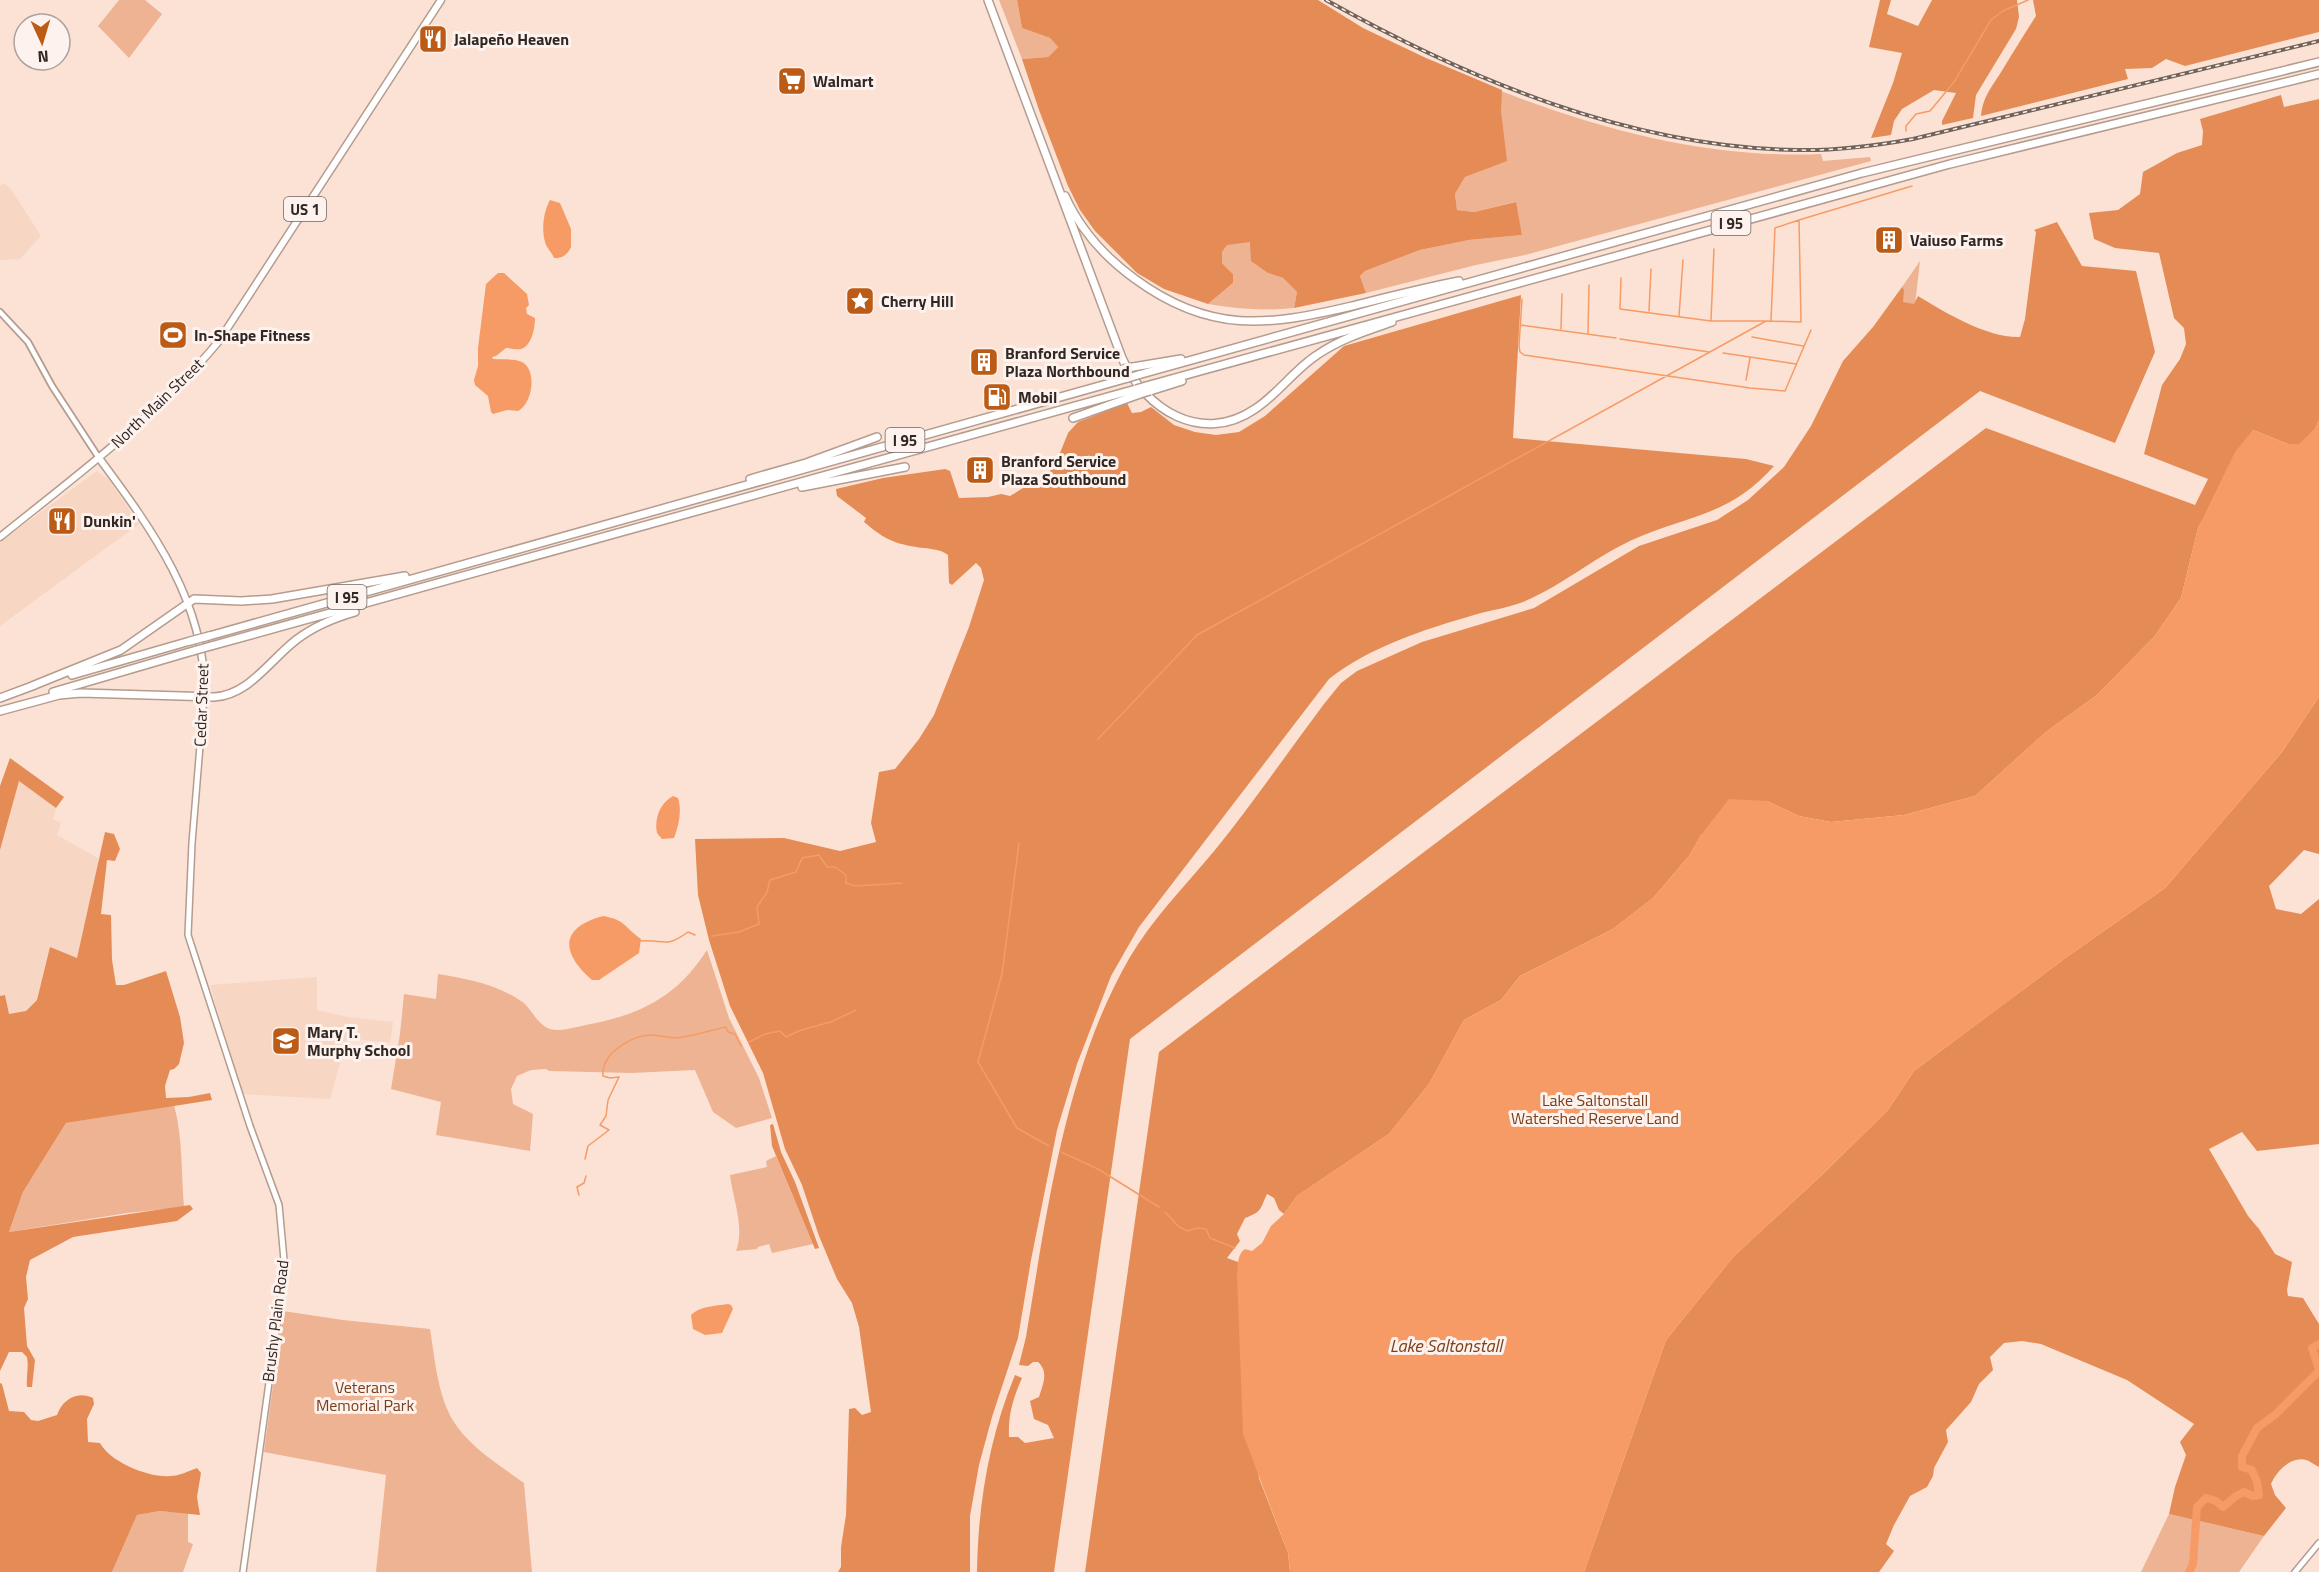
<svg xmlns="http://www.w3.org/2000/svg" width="2319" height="1572" font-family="'Titillium Web',sans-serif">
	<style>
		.built { fill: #f7d6c4 }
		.green { fill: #eeb392 }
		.forest { fill: #e58b56 }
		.water { fill: #f69b65 }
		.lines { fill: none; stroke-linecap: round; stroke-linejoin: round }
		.stream { stroke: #f69b65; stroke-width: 1.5 }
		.river { stroke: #f69b65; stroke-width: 8 }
		.tertiary-casing { stroke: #b49c8f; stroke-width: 8 }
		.secondary-casing { stroke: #b49c8f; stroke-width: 8 }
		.primary-casing { stroke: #b49c8f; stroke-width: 9 }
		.motorway-casing { stroke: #b49c8f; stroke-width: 10 }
		.tertiary { stroke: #fff; stroke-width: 4.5 }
		.secondary { stroke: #fff; stroke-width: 5 }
		.primary { stroke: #fff; stroke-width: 6 }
		.motorway { stroke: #fff; stroke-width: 7 }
		.rail-casing { stroke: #71625a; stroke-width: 4 }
		.rail { stroke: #fdf2ed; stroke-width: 1.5; stroke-dasharray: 4.5; stroke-linecap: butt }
		.motorway-bridge-casing { stroke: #b49c8f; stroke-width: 10; stroke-linecap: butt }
		.motorway-bridge { stroke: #fff; stroke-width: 7 }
		.labels { text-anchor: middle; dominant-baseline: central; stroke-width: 6; stroke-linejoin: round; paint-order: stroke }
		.shield { fill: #fdf2ed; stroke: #6f6560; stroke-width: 1.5 }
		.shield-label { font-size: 15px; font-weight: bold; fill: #322823 }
		.poi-label { font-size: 16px; font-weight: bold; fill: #322823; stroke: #fdf2ed; text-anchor: start }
		.street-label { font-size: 16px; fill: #322823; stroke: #fdf2ed }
		.park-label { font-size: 16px; fill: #793e19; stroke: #fdf2ed }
		.water-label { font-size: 18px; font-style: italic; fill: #7c411c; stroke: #fdf2ed }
	</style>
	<rect width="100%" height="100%" fill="#fce2d4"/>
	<path class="built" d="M5,184L11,189L41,236L20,259L0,260V185Z
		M97,471L109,480L139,524L0,626V542Z
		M19,780L56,808L53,819L61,823L57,835L98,858L96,879L77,958L43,978L37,1000L26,1011L9,1015L5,995L0,996V850Z
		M317,977V1010L347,1017L393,1022L390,1043L347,1038L330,1099L242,1094L210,985Z"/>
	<path class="green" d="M119,0H145L162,14L129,58L98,26Z
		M999,0H1017L1022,28L1050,38L1058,47L1048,57L1022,59Z
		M1221,0C1267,13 1312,26 1357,39C1380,45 1405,50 1427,59C1446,66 1463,75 1481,83C1589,127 1704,159 1821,154L1823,161L1870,157L1871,161L1525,255L1476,265L1366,293L1360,276L1365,271L1420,250L1469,240L1522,235L1515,202L1474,212L1457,210L1455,194L1465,177L1485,169L1505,147L1268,273L1283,278L1297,292L1294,308C1264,311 1237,309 1208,304L1233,283V274L1222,263V252L1226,246Z
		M1920,261L1915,305L1902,302V287Z
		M707,950L729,1018L759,1078L772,1118L736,1128L713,1112L695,1070L631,1073L549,1071L546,1069L531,1070L517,1076L511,1089L513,1104L533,1114L530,1151L436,1135L441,1102L391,1089L400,1034L404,994L436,999L438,974C467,979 496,984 521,1001C532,1008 536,1024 550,1029C560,1032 576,1027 586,1025C640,1015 677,997 707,950Z
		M174,1105C183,1138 181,1173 184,1207L127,1213L9,1232L23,1192L66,1123Z
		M776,1156L813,1244L772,1253L769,1244L758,1247L757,1249L736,1251C745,1227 733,1200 730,1175L767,1167L766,1161Z
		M283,1311L343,1320L430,1329C435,1359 437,1392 452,1419C468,1446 499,1465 524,1483L532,1572H376L386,1475L264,1452Z
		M160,1511L188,1513V1542L193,1544L183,1572H112L137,1515Z
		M2169,1514L2264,1536L2239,1572H2141Z"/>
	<path class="forest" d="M1017,0H1318L1363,28L1426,58L1502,90L1501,111L1507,161L1465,177L1455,194L1457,210L1474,212L1516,202L1522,235L1469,240L1420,250L1365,271L1360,276L1366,293L1294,308L1297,292L1283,278L1268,273L1251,261L1250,242L1227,245L1222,252V263L1233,274V283L1208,304L1164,289L1137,273L1095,231L1080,210L1068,186L1039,110L1022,59L1048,57L1058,47L1050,38L1022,28Z
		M1880,0H1891L1887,14L1918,26L1932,0H2017L2019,17L2016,29L1976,95L1973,118L1942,125V121L1956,93L1934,90L1902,109L1894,121L1891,135L1871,138L1893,83L1902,53L1869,47Z
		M2033,0H2319V32L2185,66L2166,59L2152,68L2125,69L2128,79L1981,116C1983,95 1993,86 2003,69C2014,51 2025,33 2036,16Z
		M2281,95L2284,107L2319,99V420L2315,429L2300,444H2288L2253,430L2198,528L2181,598L2154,637L2097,695L2046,732L1975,796L1904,815L1831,822L1799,816L1767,801L1701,835L1689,856L1653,898L1613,929L1520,976L1501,1000L1464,1020L1429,1084L1389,1134L1297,1196L1284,1214L1279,1210L1274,1198L1267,1194C1260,1209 1262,1212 1245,1218L1237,1234L1240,1241L1227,1258L1238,1262L1259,1478L1288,1553L1290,1572H1085L1159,1052L1986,428L2195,505L2208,479L2144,454L2162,385L2180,359L2186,344L2184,328L2174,318L2159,253L2115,248L2094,239L2089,213L2118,210L2140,194L2143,172L2177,153L2202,145L2203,131L2200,119Z
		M2057,222L2082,266L2136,271L2155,352L2115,443L1980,391L1130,1039L1054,1572H977C978,1504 989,1438 1015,1375L1022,1378C1013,1398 1008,1415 1009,1437H1018L1025,1443L1054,1438L1048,1425L1034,1419L1030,1401L1039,1397C1043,1384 1049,1372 1038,1362H1033L1028,1366L1019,1365L1026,1337C1047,1211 1065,1069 1130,957C1153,918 1186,885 1215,850C1253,803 1288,752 1324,704L1341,683L1357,671L1422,642L1534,608L1639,546L1717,520L1748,500L1784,467L1811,426L1843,361L1873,327L1902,287L1904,290L1903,302L1914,304L1918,296C1946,313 1987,338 2020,337L2025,319L2036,232L2034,230Z
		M1521,295L1513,438L1746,459L1774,466C1730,515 1694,514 1639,537C1598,554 1564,585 1523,602C1508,608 1490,610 1474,615C1426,629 1369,647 1329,679L1139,927L1111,976L1077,1064L1057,1130L1031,1260L1018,1338L992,1417L979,1465L970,1516V1572H838L841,1567V1547L846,1515L849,1409L855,1408L862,1415L871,1412L859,1327L852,1303L837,1279L819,1236L802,1185L785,1149L763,1073L730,1006L709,940L698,895L695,839L784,838L840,851L876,842L871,823L879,772L895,769L919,739L934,715L969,627L984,580L981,568L976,563L952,585L949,583L948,555C939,548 927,549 916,547C892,543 883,538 864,522L866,518L837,496L836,489L883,478L945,469L950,471L959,498L988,497L1001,494L1010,496L1048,473L1056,463L1068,433L1078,422L1127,403L1132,413L1141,412L1151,407L1174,425L1195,432L1216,435L1239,432L1265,416L1344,346Z
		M2319,697V854L2304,850L2269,886L2276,909L2301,914L2319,899V1144L2257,1151L2242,1132L2209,1149L2248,1216L2259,1229L2275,1254L2292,1262L2287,1290L2288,1296L2303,1298L2319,1324V1467C2315,1465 2310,1461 2306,1460C2290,1456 2276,1472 2271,1484L2275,1495L2286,1508L2264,1536L2169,1514L2175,1487L2186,1455L2180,1442L2194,1424L2127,1380L2041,1344L2022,1341L2004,1343L1990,1357L1993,1370L1979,1384L1971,1402L1946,1430L1948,1442L1934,1468L1933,1476L1927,1487L1910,1496L1894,1525L1886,1544L1894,1551L1879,1572H1584L1666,1340L1734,1256L1823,1174L1888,1110L1914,1071L2064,959L2165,888L2282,752Z
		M10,758L64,797L56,808L19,781L0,850V786Z
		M105,832L114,834L120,849L115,861L107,860L101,914L111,915L112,960L116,985H124L166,971L180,1017L184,1043L179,1064L174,1069L170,1070L165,1086L166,1098L189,1097L210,1093L212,1100L66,1123L23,1192L9,1232L190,1205L193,1209L177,1221L73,1237L30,1260L26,1277L28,1299L24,1308L27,1346L35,1360L32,1387H27C26,1377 29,1367 27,1357L22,1352H9L0,1371V996L5,995L9,1014L26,1011L37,1000L50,947L77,958Z
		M773,1124L781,1152L795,1182L819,1248L815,1249L772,1146L770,1125Z
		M0,1383L2,1384L9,1411L24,1412L31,1420L38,1421L57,1415C62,1400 77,1390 93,1398L94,1404L87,1419L88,1442L100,1443C110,1462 149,1478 170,1476C179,1476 189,1471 197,1468L201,1473L197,1497L200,1515L160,1511L137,1515L112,1572H0Z"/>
	<path class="water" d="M550,200L560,203L571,229V247C568,254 562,259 554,258C552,253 548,249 546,245C541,232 543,212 550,200Z
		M498,273H504L527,294L529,305L526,308L527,314L535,318C535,327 532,346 521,349C516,350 510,348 506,348L496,356L492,357L493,359C502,360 514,358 522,362C538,371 532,404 518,411L507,410L493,414L491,412L488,396L475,385L474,380L478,366V348L486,284Z
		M2319,420V697L2282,752L2165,888L2064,959L1914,1071L1888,1110L1823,1174L1734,1256L1666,1340L1584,1572H1290L1288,1553L1243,1434L1237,1275C1238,1266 1237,1254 1245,1249L1252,1251L1262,1243L1271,1226L1284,1214L1297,1196L1389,1134L1429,1084L1464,1020L1501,1000L1520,976L1613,929L1653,898L1689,856L1701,835L1729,799L1767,801L1799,816L1831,822L1904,815L1975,796L2046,732L2097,695L2154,637L2181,598L2198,528L2235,452L2253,430L2288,444H2299L2315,429Z
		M673,796L678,798C682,811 679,825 674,838L662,839L657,833C654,819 660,803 673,796Z
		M603,916C626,920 624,927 641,939L639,953L599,980H592C561,953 559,928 603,916Z
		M728,1304L731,1305L733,1309L722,1333L705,1335L693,1329L691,1315C700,1306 715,1306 728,1304Z"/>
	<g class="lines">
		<path class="stream" d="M1906,131V126L1916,114L1930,111L1954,82L1991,20L2003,11L2028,0
			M1621,278L1620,309L1711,321H1765
			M1522,299L1519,346L1520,352L1524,355L1750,388L1785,391L1811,330
			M1649,311L1651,269
			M1679,316L1683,260
			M1711,320L1714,249
			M1771,320L1775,228L1799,220
			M1521,325L1616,338
			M1561,329L1562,294
			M1588,333L1589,285
			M1752,337L1803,346
			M1620,339L1709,352
			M1723,353L1796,364
			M1746,380L1750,358
			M1098,739L1197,635L1766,321L1801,322L1799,220L1912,186
			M1019,843L1002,974L978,1062L1017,1128L1049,1146
			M712,936L739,932L759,924L757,907L767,892L770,880L796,872L802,858L819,855L827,867H835L846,875V883L856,886L902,883
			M641,941C664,939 665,949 688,932L695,935
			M749,1042L765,1034L780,1031L786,1037L801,1030L831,1022L856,1010
			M1061,1152L1098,1169L1159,1207
			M585,1159L588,1146L609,1130L600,1125L606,1116L608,1100L619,1077L610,1078L603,1076C601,1053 632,1035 652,1035C660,1035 668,1038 675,1038C692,1037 710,1030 726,1027L728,1032L735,1034L741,1046
			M579,1195L577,1187L584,1183L586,1176
			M1165,1212L1179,1227L1188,1231L1197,1228L1206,1229L1210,1238L1235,1248"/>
		<path class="river" d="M2319,1344L2312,1348L2319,1370
			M2189,1572L2193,1564L2197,1507L2206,1498L2216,1501L2223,1507L2236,1496L2244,1492L2253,1496L2259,1495L2257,1482L2252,1470L2242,1467V1456L2257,1428L2276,1414L2319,1371"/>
		<g class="tertiary-casing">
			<path id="tertiary" d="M0,312L28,342L52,386L99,458"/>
		</g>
		<g class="secondary-casing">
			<path id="secondary" d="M204,697L192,843L188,935L250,1126L279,1205L284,1260L281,1295L243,1572
				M2295,1572L2319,1543"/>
		</g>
		<g class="primary-casing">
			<path id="primary" d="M99,458C151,528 208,605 204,697
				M0,537C77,475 156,417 219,341L441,0"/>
		</g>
		<g class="motorway-casing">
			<path id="motorway" d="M988,0L1122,358C1145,410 1202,445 1255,409C1278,394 1294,370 1317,355C1340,339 1366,331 1392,322
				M1065,196C1080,229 1106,258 1135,279C1210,334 1267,326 1352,306C1388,297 1423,288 1459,281
				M1133,367L1181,359
				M1138,375L1862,173L2319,62
				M1146,386L1950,164L2319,74
				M1150,391L1182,381
				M1073,418L1140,394
				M750,479L806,463L877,437
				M802,487L905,467
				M209,636L1128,378
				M211,646L1136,389
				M72,675L190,641
				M32,686L121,650L194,599L241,601L272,599L405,576
				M53,692L193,651
				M0,698L35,685
				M0,711L59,695L81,693L214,697C249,695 270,660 296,640C313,627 334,618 355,612"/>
		</g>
		<use href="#tertiary" class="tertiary"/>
		<use href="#secondary" class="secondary"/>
		<use href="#primary" class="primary"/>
		<use href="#motorway" class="motorway"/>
		<g class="rail-casing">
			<path id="rail" d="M1326,0C1469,80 1630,147 1796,150C1835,151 1874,146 1913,139L2319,41"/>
		</g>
		<use href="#rail" class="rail"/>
		<g class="motorway-bridge-casing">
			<path id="motorway-bridge" d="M1123,369L1133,367
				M1128,378L1138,375
				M1136,389L1146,386
				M1140,394L1150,391
				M190,641L209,636
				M193,651L211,646"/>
		</g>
		<use href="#motorway-bridge" class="motorway-bridge"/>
	</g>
	<defs>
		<g id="restaurant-square" transform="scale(1.5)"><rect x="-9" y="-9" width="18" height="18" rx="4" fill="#bb5b15" stroke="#fdf2ed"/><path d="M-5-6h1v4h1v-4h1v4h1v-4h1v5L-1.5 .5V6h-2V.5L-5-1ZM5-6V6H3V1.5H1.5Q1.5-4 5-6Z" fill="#fff"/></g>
		<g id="supermarket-square" transform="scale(1.5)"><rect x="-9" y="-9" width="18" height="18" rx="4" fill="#bb5b15" stroke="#fdf2ed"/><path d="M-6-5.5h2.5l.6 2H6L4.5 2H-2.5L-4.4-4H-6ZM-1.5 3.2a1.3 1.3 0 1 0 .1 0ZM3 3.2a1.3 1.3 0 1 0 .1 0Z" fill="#fff"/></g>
		<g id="building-square" transform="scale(1.5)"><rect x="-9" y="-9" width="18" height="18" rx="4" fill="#bb5b15" stroke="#fdf2ed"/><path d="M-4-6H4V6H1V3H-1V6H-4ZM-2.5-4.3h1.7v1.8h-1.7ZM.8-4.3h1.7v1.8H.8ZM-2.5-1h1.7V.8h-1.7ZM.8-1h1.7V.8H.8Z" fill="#fff"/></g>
		<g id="sight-square" transform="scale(1.5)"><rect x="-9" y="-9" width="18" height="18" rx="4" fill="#bb5b15" stroke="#fdf2ed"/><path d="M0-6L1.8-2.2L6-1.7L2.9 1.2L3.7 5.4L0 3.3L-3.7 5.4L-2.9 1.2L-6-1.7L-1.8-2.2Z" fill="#fff"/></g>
		<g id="stadium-square" transform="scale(1.5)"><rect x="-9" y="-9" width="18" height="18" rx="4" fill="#bb5b15" stroke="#fdf2ed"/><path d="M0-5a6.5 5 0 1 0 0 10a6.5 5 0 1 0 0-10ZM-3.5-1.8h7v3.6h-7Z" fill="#fff"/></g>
		<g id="fuel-square" transform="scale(1.5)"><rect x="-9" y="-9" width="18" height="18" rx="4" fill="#bb5b15" stroke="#fdf2ed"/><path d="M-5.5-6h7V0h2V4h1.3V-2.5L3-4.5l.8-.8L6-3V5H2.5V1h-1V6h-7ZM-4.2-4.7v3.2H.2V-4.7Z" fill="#fff"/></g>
		<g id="school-square" transform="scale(1.5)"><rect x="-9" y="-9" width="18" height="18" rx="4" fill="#bb5b15" stroke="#fdf2ed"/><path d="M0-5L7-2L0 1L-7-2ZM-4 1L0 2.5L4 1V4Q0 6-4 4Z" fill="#fff"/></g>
	</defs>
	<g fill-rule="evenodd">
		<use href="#restaurant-square" x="433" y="39"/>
		<use href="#supermarket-square" x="792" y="81"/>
		<use href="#building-square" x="1889" y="240"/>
		<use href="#sight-square" x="860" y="301"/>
		<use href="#stadium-square" x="173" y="335"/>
		<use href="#building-square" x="984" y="362"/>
		<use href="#fuel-square" x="997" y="397"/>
		<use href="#building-square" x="980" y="470"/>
		<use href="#restaurant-square" x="62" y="521"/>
		<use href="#school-square" x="286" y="1041"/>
	</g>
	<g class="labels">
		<g class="shield">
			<rect x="284" y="197" width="42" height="24" rx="4.5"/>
			<rect x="1711.5" y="211" width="39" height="24" rx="4.5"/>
			<rect x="885.5" y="428" width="39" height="24" rx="4.5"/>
			<rect x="327.5" y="585" width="39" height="24" rx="4.5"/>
		</g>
		<g class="shield-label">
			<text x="305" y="209">US 1</text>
			<text x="1731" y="223">I 95</text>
			<text x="905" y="440">I 95</text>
			<text x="347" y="597">I 95</text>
		</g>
		<g class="poi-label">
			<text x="454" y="39">Jalapeño Heaven</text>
			<text x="813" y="81">Walmart</text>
			<text x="1910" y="240">Vaiuso Farms</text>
			<text x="881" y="301">Cherry Hill</text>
			<text x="194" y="335">In-Shape Fitness</text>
			<text x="1005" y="353">Branford Service<tspan x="1005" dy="18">Plaza Northbound</tspan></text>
			<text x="1018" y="397">Mobil</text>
			<text x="1001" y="461">Branford Service<tspan x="1001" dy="18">Plaza Southbound</tspan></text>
			<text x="83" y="521">Dunkin'</text>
			<text x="307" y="1032">Mary T.<tspan x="307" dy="18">Murphy School</tspan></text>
		</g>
		<g class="street-label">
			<text transform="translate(157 403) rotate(-44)">North Main Street</text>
			<text transform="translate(201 705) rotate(-88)">Cedar Street</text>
			<text transform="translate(275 1321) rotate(-83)">Brushy Plain Road</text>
		</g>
		<g class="park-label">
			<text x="1595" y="1100">Lake Saltonstall<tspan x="1595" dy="18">Watershed Reserve Land</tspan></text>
			<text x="365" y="1387">Veterans<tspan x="365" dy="18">Memorial Park</tspan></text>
		</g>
		<g class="water-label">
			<text x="1446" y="1345">Lake Saltonstall</text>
		</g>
	</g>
	<g transform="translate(42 42) rotate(176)"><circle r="28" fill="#fdf2ed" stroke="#aca19c" stroke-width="1.5"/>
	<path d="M0-4.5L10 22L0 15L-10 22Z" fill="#bb5b15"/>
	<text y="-9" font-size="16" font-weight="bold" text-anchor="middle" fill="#322823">N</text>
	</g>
</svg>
